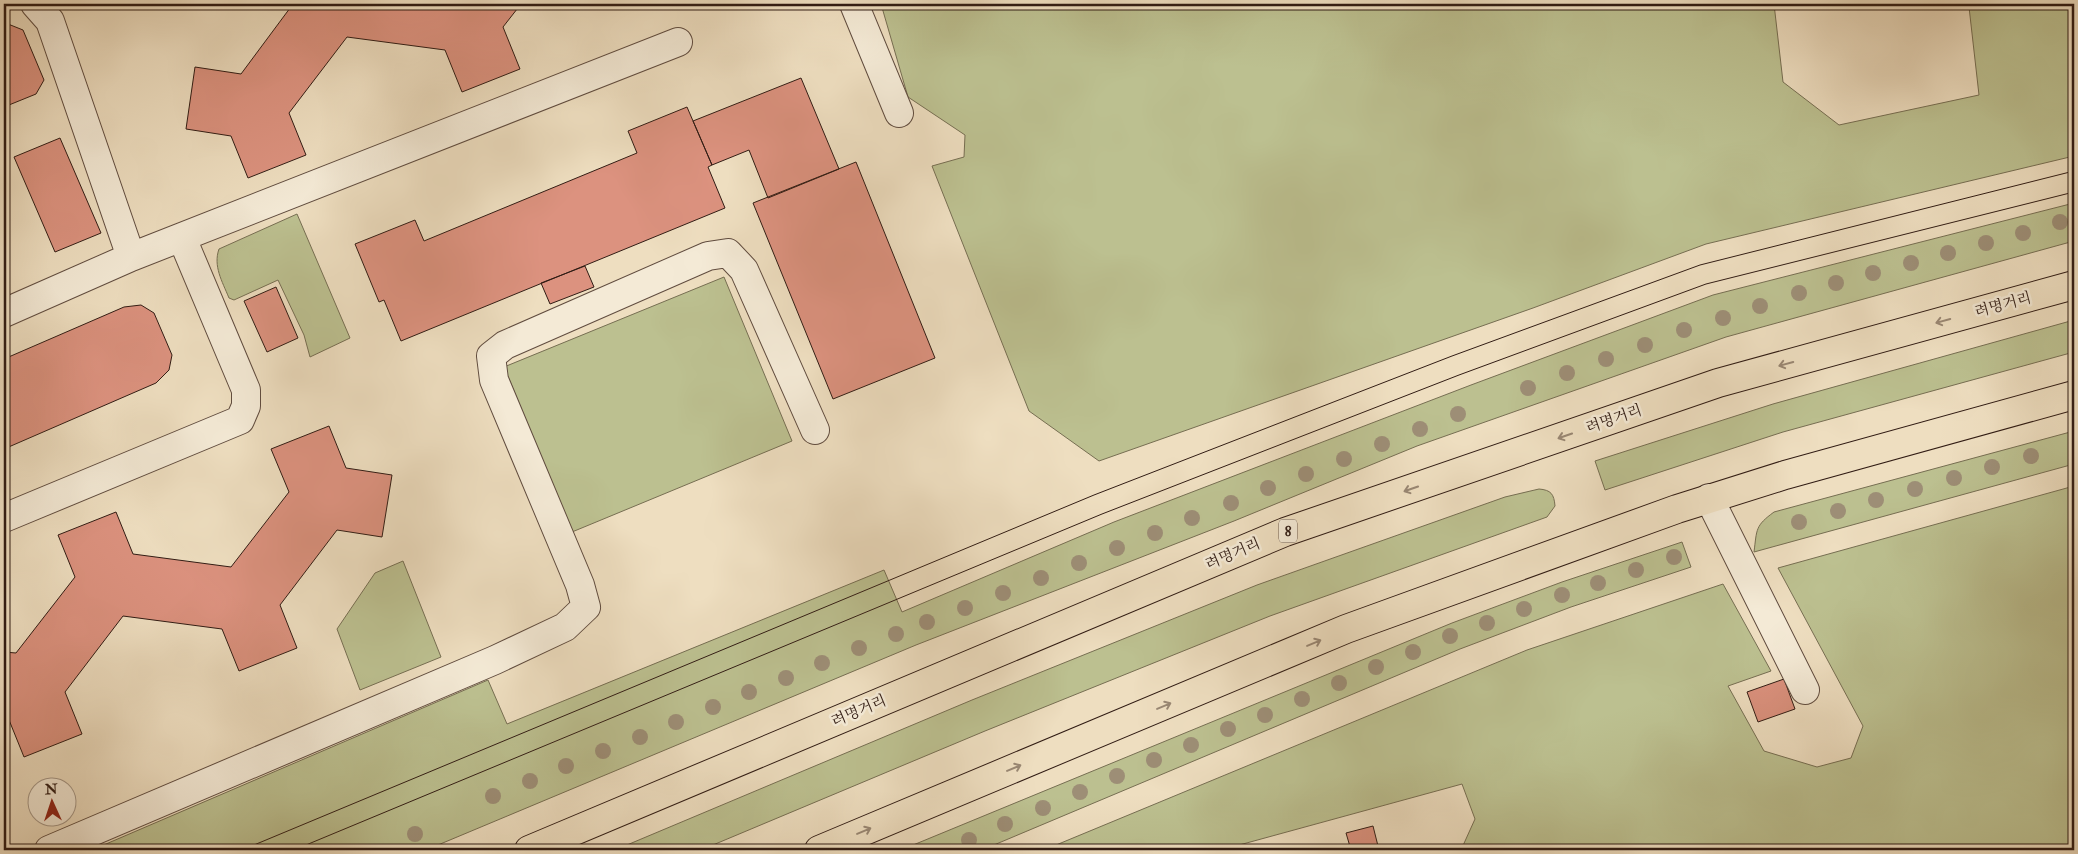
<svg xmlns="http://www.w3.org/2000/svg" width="2078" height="854" font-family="'IM FELL Double Pica','Noto Serif KR',serif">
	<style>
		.green { fill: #bcc090; stroke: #766e52 }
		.building { fill: #dc927f; stroke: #311c14 }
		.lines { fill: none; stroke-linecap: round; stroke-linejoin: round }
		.minor-casing { stroke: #604c3f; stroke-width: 30 }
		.highway-casing { stroke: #311c14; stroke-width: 30 }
		.minor { stroke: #f4ead6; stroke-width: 28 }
		.highway { stroke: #eedec0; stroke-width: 28 }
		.tram { stroke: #311c14; stroke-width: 1 }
		.tree { fill: #9d8e76 }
		.oneway { stroke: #998773 }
		.labels { text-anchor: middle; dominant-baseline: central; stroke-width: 5; stroke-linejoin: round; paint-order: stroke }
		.shield { fill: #f4ead6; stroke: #6c5a4e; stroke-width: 1 }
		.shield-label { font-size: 14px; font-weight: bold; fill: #311c14 }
		.street-label { font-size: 15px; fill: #311c14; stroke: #f4ead6 }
	</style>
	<rect width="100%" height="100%" fill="#eedec0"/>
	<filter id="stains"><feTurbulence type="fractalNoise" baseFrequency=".004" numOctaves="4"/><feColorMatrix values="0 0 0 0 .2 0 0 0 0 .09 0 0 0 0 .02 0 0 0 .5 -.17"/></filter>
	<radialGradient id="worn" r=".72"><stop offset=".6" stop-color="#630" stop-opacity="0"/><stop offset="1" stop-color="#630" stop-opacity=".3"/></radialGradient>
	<path class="green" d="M881,4H1774L1783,82L1839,125L1979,95L1969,7L1971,4H2074V156L1706,244L1533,308L1099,461L1029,411L932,166L964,157L965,135L908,97Z
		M2074,203V241L1726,337L1417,446L1234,521L916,645L426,850H92L488,680L507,724L884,570L902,612L1114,522L1471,385L1713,295Z
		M297,214L350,338L310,357L304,335L278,280L234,300L229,298C222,281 213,266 219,249Z
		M724,277L792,441L572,532L504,367Z
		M2074,320V352L1783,432L1605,490L1595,461L1773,404Z
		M2074,431V464L1754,552C1757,529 1755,526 1774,512Z
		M2074,486V850H1461L1475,819L1462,784L1221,850H1044L1527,650L1723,584L1771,671L1728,686L1764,751L1817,767L1851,758L1863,726L1778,568Z
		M1539,489C1551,490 1554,494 1555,506L1547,517L1270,616L985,731L701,850H615L972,700L1257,585L1505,497Z
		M1682,542L1691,567L1571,607L1460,649L982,850H901L1452,623L1562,582Z
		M403,561L441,657L360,690L337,629L375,573Z"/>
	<path class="building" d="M293,4H521L503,27L520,69L462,92L445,50L347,37L289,113L306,155L248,178L231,136L186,129L195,67L241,74Z
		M8,24L23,30L44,80L36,94L4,107V25Z
		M801,78L839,169L768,198L749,150L712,165L693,121Z
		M687,107L712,165L708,167L725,208L401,341L384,300L379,302L355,244L415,220L424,241L637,153L628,131Z
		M60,138L101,233L55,252L14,157Z
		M856,162L935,358L833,399L753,203Z
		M585,266L594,287L550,304L541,283Z
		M276,287L298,338L267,352L244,301Z
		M141,305L154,313L172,355L169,370L156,383L4,449V359L124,307Z
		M329,426L346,468L392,475L382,537L337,530L280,605L297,648L239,671L222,629L123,616L65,692L82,734L24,757L7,715H4V652L16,653L75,577L58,535L116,512L133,554L231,567L289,492L271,449Z
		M1784,679L1795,709L1758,722L1747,692Z
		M1373,826L1379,850H1351L1346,833Z"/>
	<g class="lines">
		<g class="minor-casing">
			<path id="minor" d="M854,4L899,113
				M131,257L678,42
				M4,313L131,257L50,21L35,4
				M1709,498L1805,690
				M4,518L240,420L246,406V390L182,238
				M49,850L495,660L565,627L586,607L580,585L494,380L491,356L505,345L708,256L728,253L744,270L815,430"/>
		</g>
		<g class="highway-casing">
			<path id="highway" d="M529,850L1285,532L1718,383L2074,285
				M819,850L1346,629L1677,509L1785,475L2074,395"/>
		</g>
		<use href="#minor" class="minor"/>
		<use href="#highway" class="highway"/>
		<path class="tram" d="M242,850L1094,495L1452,356L1700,265L2074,171
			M294,850L1102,514L1459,375L1706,284L2074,192"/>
	</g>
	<g class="tree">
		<circle cx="2060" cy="222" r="8"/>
		<circle cx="2023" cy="233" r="8"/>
		<circle cx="1986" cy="243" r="8"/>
		<circle cx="1948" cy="253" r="8"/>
		<circle cx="1911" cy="263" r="8"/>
		<circle cx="1873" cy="273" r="8"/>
		<circle cx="1836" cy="283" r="8"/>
		<circle cx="1799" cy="293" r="8"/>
		<circle cx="1760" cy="306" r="8"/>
		<circle cx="1723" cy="318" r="8"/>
		<circle cx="1684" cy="330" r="8"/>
		<circle cx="1645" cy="345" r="8"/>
		<circle cx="1606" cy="359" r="8"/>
		<circle cx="1567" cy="373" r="8"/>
		<circle cx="1528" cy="388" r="8"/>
		<circle cx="1458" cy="414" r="8"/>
		<circle cx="1420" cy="429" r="8"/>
		<circle cx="1382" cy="444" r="8"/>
		<circle cx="2031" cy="456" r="8"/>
		<circle cx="1344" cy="459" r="8"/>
		<circle cx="1992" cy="467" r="8"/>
		<circle cx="1306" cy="474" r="8"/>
		<circle cx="1954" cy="478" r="8"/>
		<circle cx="1268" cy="488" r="8"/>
		<circle cx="1915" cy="489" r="8"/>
		<circle cx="1876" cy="500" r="8"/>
		<circle cx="1231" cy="503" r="8"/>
		<circle cx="1838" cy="511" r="8"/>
		<circle cx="1192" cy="518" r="8"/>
		<circle cx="1799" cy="522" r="8"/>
		<circle cx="1155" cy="533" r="8"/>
		<circle cx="1117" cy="548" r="8"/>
		<circle cx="1674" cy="557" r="8"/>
		<circle cx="1079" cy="563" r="8"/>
		<circle cx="1636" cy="570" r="8"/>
		<circle cx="1041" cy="578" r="8"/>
		<circle cx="1598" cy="583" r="8"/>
		<circle cx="1003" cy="593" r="8"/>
		<circle cx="1562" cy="595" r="8"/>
		<circle cx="965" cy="608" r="8"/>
		<circle cx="1524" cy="609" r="8"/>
		<circle cx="927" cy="622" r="8"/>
		<circle cx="1487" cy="623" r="8"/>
		<circle cx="896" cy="634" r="8"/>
		<circle cx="1450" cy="636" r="8"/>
		<circle cx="859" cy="648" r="8"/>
		<circle cx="1413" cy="652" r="8"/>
		<circle cx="822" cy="663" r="8"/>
		<circle cx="1376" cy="667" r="8"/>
		<circle cx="786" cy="678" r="8"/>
		<circle cx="1339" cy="683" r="8"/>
		<circle cx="749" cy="692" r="8"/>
		<circle cx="1302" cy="699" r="8"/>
		<circle cx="713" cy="707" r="8"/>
		<circle cx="1265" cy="715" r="8"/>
		<circle cx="676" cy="722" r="8"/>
		<circle cx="1228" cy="729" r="8"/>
		<circle cx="640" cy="737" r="8"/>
		<circle cx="1191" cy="745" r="8"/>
		<circle cx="603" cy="751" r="8"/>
		<circle cx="1154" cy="760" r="8"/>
		<circle cx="566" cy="766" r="8"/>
		<circle cx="1117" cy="776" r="8"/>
		<circle cx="530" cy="781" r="8"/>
		<circle cx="1080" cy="792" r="8"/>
		<circle cx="493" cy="796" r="8"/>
		<circle cx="1043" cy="808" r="8"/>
		<circle cx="1005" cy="824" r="8"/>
		<circle cx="415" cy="834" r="8"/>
		<circle cx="969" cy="840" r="8"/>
	</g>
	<defs><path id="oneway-shaft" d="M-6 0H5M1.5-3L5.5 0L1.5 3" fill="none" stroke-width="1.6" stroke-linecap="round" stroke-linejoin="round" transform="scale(1.25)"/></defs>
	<g class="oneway">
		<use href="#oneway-shaft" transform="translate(1943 321) rotate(165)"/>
		<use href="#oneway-shaft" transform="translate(1786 364) rotate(165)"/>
		<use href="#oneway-shaft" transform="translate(1565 436) rotate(161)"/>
		<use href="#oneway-shaft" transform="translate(1411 489) rotate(161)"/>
		<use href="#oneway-shaft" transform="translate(1314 643) rotate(-23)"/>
		<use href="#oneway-shaft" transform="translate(1164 706) rotate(-23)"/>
		<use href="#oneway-shaft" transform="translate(1014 768) rotate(-23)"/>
		<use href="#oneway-shaft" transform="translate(864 831) rotate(-23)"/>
	</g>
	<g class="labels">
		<rect class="shield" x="1279" y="519.5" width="18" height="23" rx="4"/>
		<g class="shield-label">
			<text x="1288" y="531">8</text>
		</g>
		<g class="street-label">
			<text transform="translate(2003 305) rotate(-15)">려명거리</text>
			<text transform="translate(1614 419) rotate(-19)">려명거리</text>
			<text transform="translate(1233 554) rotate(-23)">려명거리</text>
			<text transform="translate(859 711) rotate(-23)">려명거리</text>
		</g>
	</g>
	<rect width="2078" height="854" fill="none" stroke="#eedec0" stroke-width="20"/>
	<rect x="5" y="5" width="2068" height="844" fill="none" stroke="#311c14" stroke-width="2.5"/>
	<rect x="10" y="10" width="2058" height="834" fill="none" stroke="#311c14"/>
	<g transform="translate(52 802) rotate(357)"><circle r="24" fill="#f4ead6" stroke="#a69888"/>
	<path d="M0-4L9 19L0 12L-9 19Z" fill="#8f2418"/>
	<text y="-8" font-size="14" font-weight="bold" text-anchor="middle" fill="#311c14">N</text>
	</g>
	<rect width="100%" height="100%" filter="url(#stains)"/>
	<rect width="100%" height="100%" fill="url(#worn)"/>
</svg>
